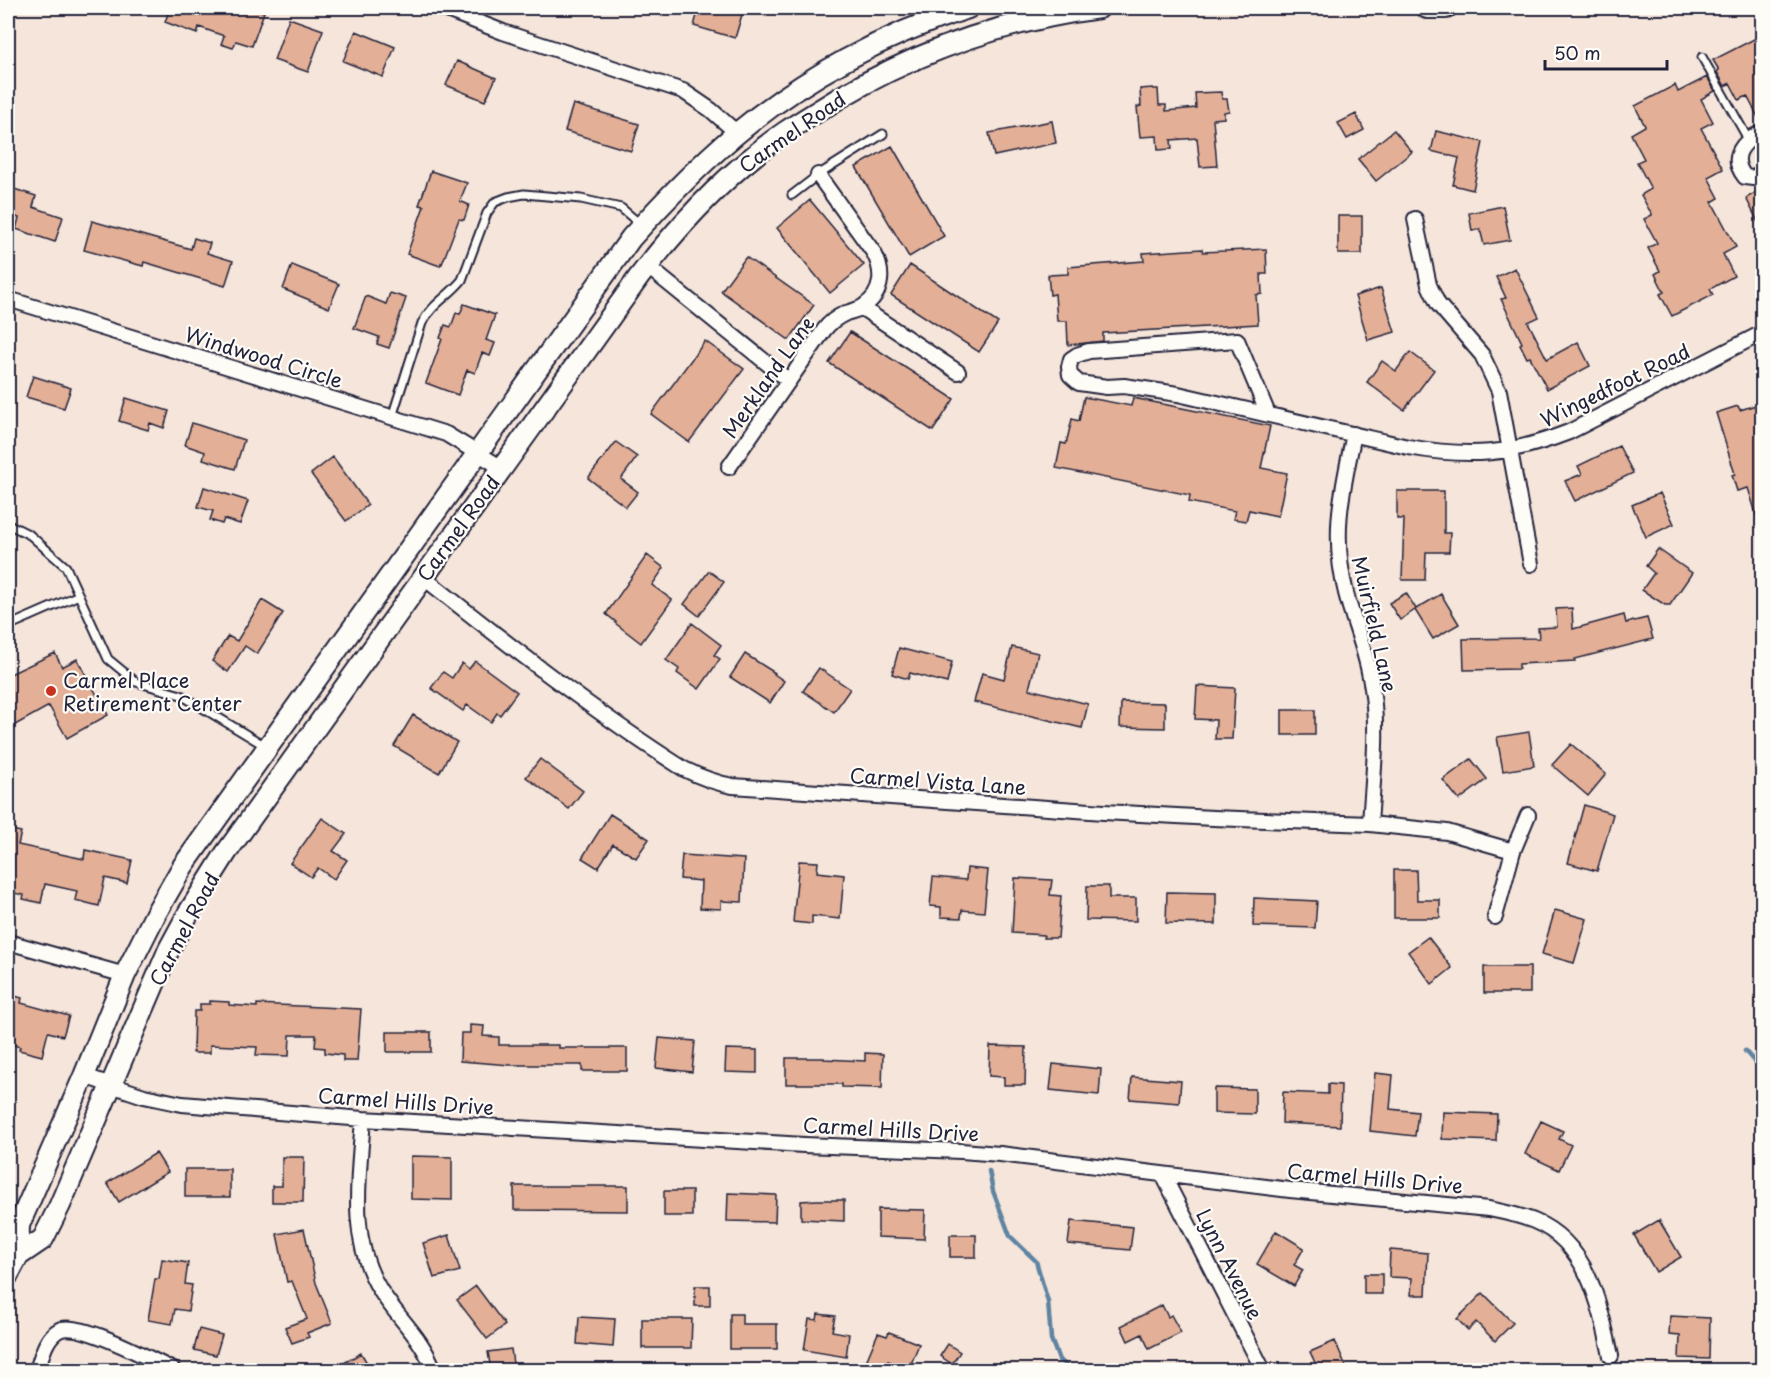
<svg xmlns="http://www.w3.org/2000/svg" width="1770" height="1378" font-family="'Playpen Sans',sans-serif">
	<style>
		.lines { fill: none; stroke-linecap: round; stroke-linejoin: round }
		.stream { stroke: #5e84a2; stroke-width: 4.5 }
		.building { fill: #e3af96; stroke: #22223b; stroke-width: 1.5 }
		.lane-casing { stroke: #22223b; stroke-width: 11 }
		.street-casing { stroke: #22223b; stroke-width: 18 }
		.secondary-casing { stroke: #22223b; stroke-width: 24 }
		.lane { stroke: #fdfcf7; stroke-width: 7 }
		.street { stroke: #fdfcf7; stroke-width: 14 }
		.secondary { stroke: #fdfcf7; stroke-width: 20 }
		.poi-dot { fill: #c8321e; stroke: #fdfcf7; stroke-width: 2 }
		.labels { text-anchor: middle; dominant-baseline: central; stroke-width: 4.5; stroke-linejoin: round; paint-order: stroke }
		.street-label { font-size: 20px; fill: #22223b; stroke: #fdfcf7 }
		.poi-label { font-size: 20px; fill: #22223b; stroke: #fdfcf7; text-anchor: start }
	</style>
	<rect width="100%" height="100%" fill="#f5e5da"/>
	<filter id="ink" filterUnits="userSpaceOnUse"><feTurbulence type="fractalNoise" baseFrequency=".0167" numOctaves="2"/><feDisplacementMap in="SourceGraphic" scale="12" xChannelSelector="R" yChannelSelector="G"/><feConvolveMatrix kernelMatrix="1 2 1 2 8 2 1 2 1" color-interpolation-filters="sRGB"/></filter>
	<g filter="url(#ink)">
		<g class="lines">
			<path class="stream" d="M1745,1051L1759,1067L1762,1084
				M989,1171L993,1191L1010,1236L1036,1261L1048,1302L1051,1339L1059,1360L1068,1366L1071,1370"/>
		</g>
		<path class="building" d="M170,8H252L264,12L252,46L236,41L233,48L221,44L224,36L199,27L197,34L165,22Z
			M699,8H744L735,38L694,26Z
			M289,18L323,30L308,72L274,60Z
			M356,31L395,47L383,77L343,61Z
			M1762,35V123H1761L1747,96L1739,100L1730,83L1725,86L1717,72L1719,70L1713,60Z
			M457,61L496,78L485,101L446,85Z
			M1707,77L1715,91L1701,99L1713,122L1701,128L1723,169L1708,177L1719,198L1712,202L1736,247L1723,254L1734,276L1710,289L1713,295L1672,316L1660,294L1664,292L1655,274L1660,271L1648,248L1657,243L1644,219L1652,215L1641,195L1651,189L1637,162L1644,159L1631,134L1645,126L1635,106L1675,85L1678,92Z
			M1153,88V89H1158L1159,105H1166V111L1196,108L1195,93L1221,92L1222,99H1227L1229,111L1224,112V118L1213,119L1217,166L1200,167L1197,138L1171,140L1172,149L1158,150L1157,136L1140,137L1137,107L1141,106L1140,89Z
			M573,104L639,124L631,151L565,131Z
			M1356,114L1364,130L1347,139L1338,123Z
			M1052,121L1056,143L994,156L989,133Z
			M1394,130L1412,152L1376,181L1358,159Z
			M1436,131L1483,142L1473,190L1453,185L1459,158L1431,151Z
			M892,146L944,236L909,257L856,167Z
			M431,171L467,183L460,201L469,205L464,220L459,219L442,264L441,263L440,266L407,254L424,206L419,205Z
			M8,187L36,196L33,207L63,217L55,242L16,229L19,218L8,214Z
			M1762,189V230L1746,198Z
			M810,200L864,265L830,293L777,228Z
			M1503,206L1510,240L1484,245L1480,229L1472,231L1469,213Z
			M1338,216H1362V254H1338Z
			M92,221L191,249L194,238L210,243L207,253L233,261L225,286L144,262L143,266L84,250Z
			M1202,249L1203,252L1266,249L1267,274H1261L1262,294L1256,295L1258,324L1103,333V341L1068,345L1067,321H1057L1055,294L1050,295L1048,275L1068,274V267L1144,261L1143,253Z
			M746,257L814,305L789,340L721,291Z
			M292,265L339,284L329,308L283,289Z
			M910,265L998,323L979,352L891,295Z
			M1515,268L1539,317L1528,322L1547,359L1578,342L1590,366L1547,389L1530,357L1527,358L1520,344L1522,343L1501,299L1506,298L1496,277Z
			M1381,288L1395,332L1368,340L1355,296Z
			M390,293L406,298L389,348L377,344L379,337L354,328L366,296L386,304Z
			M464,304L495,315L486,340L495,343L490,356L482,353L475,373L467,370L458,395L426,383L442,339L440,338L445,325L451,327L456,313L460,314Z
			M850,332L954,399L933,431L829,363Z
			M705,341L744,369L689,442L651,414Z
			M1410,352L1434,370L1404,410L1367,382L1382,361L1396,371Z
			M33,376L71,388L64,408L26,397Z
			M1084,397L1131,406L1133,398L1270,426L1261,468L1287,473L1278,516L1249,510L1246,521L1233,519L1235,511L1189,502L1190,495L1056,468L1061,443L1066,444L1072,419L1079,421Z
			M126,398L169,411L164,428L150,423L148,430L119,421Z
			M1762,403V523H1759L1748,488L1737,491L1732,475L1735,474L1716,413L1738,406L1740,410Z
			M192,423L244,440L235,469L203,459L205,452L185,445Z
			M616,442L637,457L621,479L638,492L626,507L588,478Z
			M1619,446L1633,473L1575,501L1565,481L1582,474L1578,466Z
			M333,457L368,505L346,521L311,474Z
			M204,487L248,501L240,524L224,519L222,524L210,520L213,511L198,507Z
			M1397,491H1444V533H1450L1449,552H1426L1425,580H1402L1404,519H1397Z
			M1660,493L1674,524L1646,537L1632,505Z
			M1658,549L1692,573L1670,605H1665L1642,590L1654,573L1646,566Z
			M647,555L664,568L652,585L672,600L641,643L615,623L616,622L606,614Z
			M709,571L724,582L699,616L684,604Z
			M1406,593L1416,609L1441,594L1459,624L1433,639L1415,610L1400,620L1389,603Z
			M262,600L283,613L257,654L245,646L228,672L212,661L228,636L237,641Z
			M1572,608L1573,629L1624,615L1626,623L1647,618L1653,639L1575,659V661L1519,664V669L1464,670L1463,639L1539,638L1538,628L1557,627L1556,609Z
			M692,623L721,645L714,655L720,659L699,689L677,673L679,669L666,660Z
			M1012,647L1038,653L1029,689L1088,704L1082,728L974,702L982,673L1004,679Z
			M899,648L952,662L947,683L910,673L908,679L892,674Z
			M55,653L62,667L77,659L108,715L67,738L49,706L8,729V675Z
			M745,654L775,673L774,674L784,681L770,703L730,677Z
			M475,661L517,692L500,715L497,713L491,722L467,705L463,711L431,688L443,672L452,678L462,663L469,669Z
			M819,668L850,689L834,712L803,691Z
			M1197,686L1235,688L1232,739H1215L1216,720L1195,719Z
			M1121,702L1165,703V728L1120,727Z
			M1282,710H1315V735H1282Z
			M413,715L457,742L439,773L394,746Z
			M1529,732L1534,766L1503,771L1497,737Z
			M1571,744L1606,774L1588,796L1552,765Z
			M540,759L583,791L569,809L526,777Z
			M1471,759L1487,779L1459,800L1443,780Z
			M1584,805L1613,814L1597,871L1568,863Z
			M610,814L649,839L636,858L613,844L598,868L582,858Z
			M322,818L346,834L333,851L347,860L334,879L318,868L311,877L290,863Z
			M8,829L21,832L18,845L84,859L85,850L132,860L127,883L105,878L99,906L75,900L77,891L45,884L41,903L23,899L24,895L8,892Z
			M682,855L744,859L742,902L721,901V909L700,908L701,881L680,879Z
			M799,861L818,862L817,872L844,875L840,919L812,916V924L793,922Z
			M967,868L988,870L984,912L962,910L961,918L941,917V907L930,906L933,877L966,880Z
			M1394,870H1416L1417,900H1440V918H1394Z
			M1015,878L1052,880L1050,895L1061,896L1058,938H1043L1044,935L1012,933Z
			M1087,886H1109V898H1136V921L1086,920Z
			M1167,892L1216,893V924L1166,923Z
			M1254,898L1317,901L1315,928L1253,926Z
			M1555,910L1587,919L1574,963L1542,954Z
			M1428,937L1452,968L1432,984L1408,952Z
			M1484,967H1530V993H1484Z
			M8,994L22,998L21,1003L69,1016L63,1036L48,1032L42,1056L19,1050L20,1047L8,1043Z
			M210,1001L229,1002V1005L257,1007V1004L361,1009L357,1061H343V1055L325,1053V1048L315,1047L316,1035H290L289,1056L256,1055L257,1047L210,1045V1053H193L194,1011H200V1004H210Z
			M470,1025L484,1026L483,1036L499,1037V1045H559V1048H627V1071H582V1065H511L460,1061L461,1033H470Z
			M387,1032H431V1052H387Z
			M659,1038L695,1041L692,1072L656,1068Z
			M990,1046L1026,1047L1025,1085H1004V1077L989,1076Z
			M726,1049L757,1050V1073L725,1072Z
			M865,1053L883,1054L882,1088L842,1087V1084H786V1058H824V1059L865,1061Z
			M1053,1064L1101,1069L1099,1095L1050,1090Z
			M1375,1073L1393,1075L1390,1109L1418,1112L1415,1136L1370,1131Z
			M1132,1077L1181,1081L1179,1103L1130,1099Z
			M1328,1084L1341,1085L1340,1126L1282,1123L1283,1092L1328,1094Z
			M1214,1088L1255,1089V1114L1214,1113Z
			M1443,1112L1497,1114L1496,1141L1442,1139Z
			M1541,1121L1563,1131L1559,1139L1571,1145L1559,1170L1525,1154Z
			M156,1153L168,1172L119,1202L107,1183Z
			M411,1156L452,1157V1200L411,1199Z
			M282,1157H304L303,1202H272V1186H282Z
			M185,1169H230V1197H185Z
			M514,1186H628V1211L514,1210Z
			M664,1191H692V1216H664Z
			M728,1193L776,1195L775,1222L727,1221Z
			M817,1200H844V1221L801,1219V1201Z
			M878,1209L925,1210L924,1239L878,1237Z
			M1659,1220L1681,1257L1656,1272L1634,1235Z
			M1071,1221L1133,1227L1130,1250L1068,1244Z
			M304,1229L316,1283L332,1323L307,1333L309,1337L292,1343L285,1327L307,1319L292,1281L287,1282L277,1234Z
			M1276,1231L1304,1248L1294,1265L1303,1270L1294,1286L1257,1264Z
			M449,1235L460,1271L434,1278L423,1243Z
			M950,1235H976V1257H950Z
			M1390,1250L1428,1253L1426,1295H1411L1412,1278L1389,1277Z
			M162,1259L188,1263L185,1284L192,1285L188,1311L175,1309L172,1324L148,1320L155,1279H159Z
			M1364,1274H1382V1294H1364Z
			M476,1286L505,1325L487,1339L457,1300Z
			M695,1286H710V1306H695Z
			M1483,1293L1513,1323L1495,1341L1476,1322L1468,1330L1457,1319Z
			M1162,1305L1168,1317L1171,1315L1181,1333L1149,1349L1142,1334L1128,1341L1121,1326Z
			M730,1314H742V1324H777V1349H730Z
			M818,1314L835,1316L832,1331L849,1334L846,1357L804,1350L809,1319L817,1320Z
			M1670,1316L1710,1318L1709,1359L1679,1358L1680,1336L1669,1335Z
			M579,1317L615,1319L613,1347L577,1344Z
			M642,1319H692L691,1348H642Z
			M199,1329L222,1335L216,1355L194,1350Z
			M889,1332L919,1344L909,1369L888,1361L883,1371L865,1364L878,1333L887,1336Z
			M1335,1341L1348,1371H1319L1310,1352Z
			M948,1344L960,1352L952,1364L940,1356Z
			M511,1349L514,1371H491L488,1352Z
			M361,1353L372,1371H330Z"/>
		<g class="lines">
			<g class="lane-casing">
				<path id="lane" d="M1702,57L1748,139
					M792,195L818,175L883,134
					M392,417L422,323C432,304 449,296 462,280L487,213L495,202L508,197L524,194L581,199L621,208L640,224
					M8,524L30,535L66,567L108,659L136,682L181,695L267,747
					M8,626L79,595"/>
			</g>
			<g class="street-casing">
				<path id="street" d="M442,8L503,32L683,91L711,110L737,133
					M1762,132C1744,141 1728,156 1745,177L1753,178L1762,173
					M1415,219L1429,285L1438,304L1482,355L1499,391L1531,564
					M647,266L789,381
					M8,299L446,434L502,468
					M862,308L958,372
					M1268,414L1237,340L1089,351L1077,355L1071,359L1069,367L1070,375L1079,383L1107,387L1124,386L1178,394L1408,447C1470,458 1510,455 1569,432L1762,333
					M1354,434C1342,491 1331,535 1346,593C1353,621 1365,648 1370,677C1380,725 1373,775 1370,824
					M729,467L824,330C830,322 837,317 846,313C852,311 859,310 864,306C883,293 884,272 874,253L818,175
					M423,577C507,644 593,711 684,769C700,777 715,783 733,786L1104,812L1213,818L1370,824L1447,832L1513,851
					M1495,917L1513,851L1528,815
					M8,942L125,975
					M84,1076L144,1096L182,1104L363,1119L804,1145L961,1151L1000,1154L1290,1190L1489,1209C1504,1212 1519,1215 1534,1221C1588,1243 1600,1305 1611,1356
					M363,1119C359,1177 348,1238 380,1290C399,1320 421,1336 434,1370
					M1163,1175L1263,1370
					M37,1370C42,1356 45,1338 59,1330C79,1320 152,1360 173,1370"/>
			</g>
			<g class="secondary-casing">
				<path id="secondary" d="M1427,8H1446
					M18,1256L19,1225L84,1076L125,975L156,913L183,866L631,238C664,201 698,166 736,134C803,78 885,34 968,8
					M8,1275L18,1256L43,1239L60,1205L169,949L189,912L226,853L639,277C673,233 711,190 755,155C773,139 794,126 815,113C903,56 995,22 1099,8"/>
			</g>
			<use href="#lane" class="lane"/>
			<use href="#street" class="street"/>
			<use href="#secondary" class="secondary"/>
		</g>
	</g>
	<circle class="poi-dot" cx="51" cy="691" r="6"/>
	<g class="labels">
		<g class="street-label">
			<text transform="translate(792 132) rotate(-35)">Carmel Road</text>
			<text transform="translate(264 357) rotate(17)">Windwood Circle</text>
			<text transform="translate(768 377) rotate(-55)">Merkland Lane</text>
			<text transform="translate(1615 385) rotate(-26)">Wingedfoot Road</text>
			<text transform="translate(458 528) rotate(-54)">Carmel Road</text>
			<text transform="translate(1375 624) rotate(77)">Muirfield Lane</text>
			<text transform="translate(938 781) rotate(4)">Carmel Vista Lane</text>
			<text transform="translate(184 929) rotate(-62)">Carmel Road</text>
			<text transform="translate(406 1101) rotate(4)">Carmel Hills Drive</text>
			<text transform="translate(891 1129) rotate(3)">Carmel Hills Drive</text>
			<text transform="translate(1375 1178) rotate(5)">Carmel Hills Drive</text>
			<text transform="translate(1230 1264) rotate(63)">Lynn Avenue</text>
		</g>
		<g class="poi-label">
			<text x="63" y="680">Carmel Place<tspan x="63" dy="23">Retirement Center</tspan></text>
		</g>
	</g>
	<rect width="1770" height="1378" fill="none" stroke="#fdfcf7" stroke-width="30"/>
	<rect x="15" y="15" width="1740" height="1348" fill="none" stroke="#22223b" stroke-width="2" filter="url(#ink)"/>
	<path d="M1545 60v9h122v-9" fill="none" stroke="#22223b" stroke-width="3"/>
	<text x="1554" y="60" font-size="18" fill="#22223b" stroke="#fdfcf7" stroke-width="4.5" paint-order="stroke">50 m</text>
</svg>
